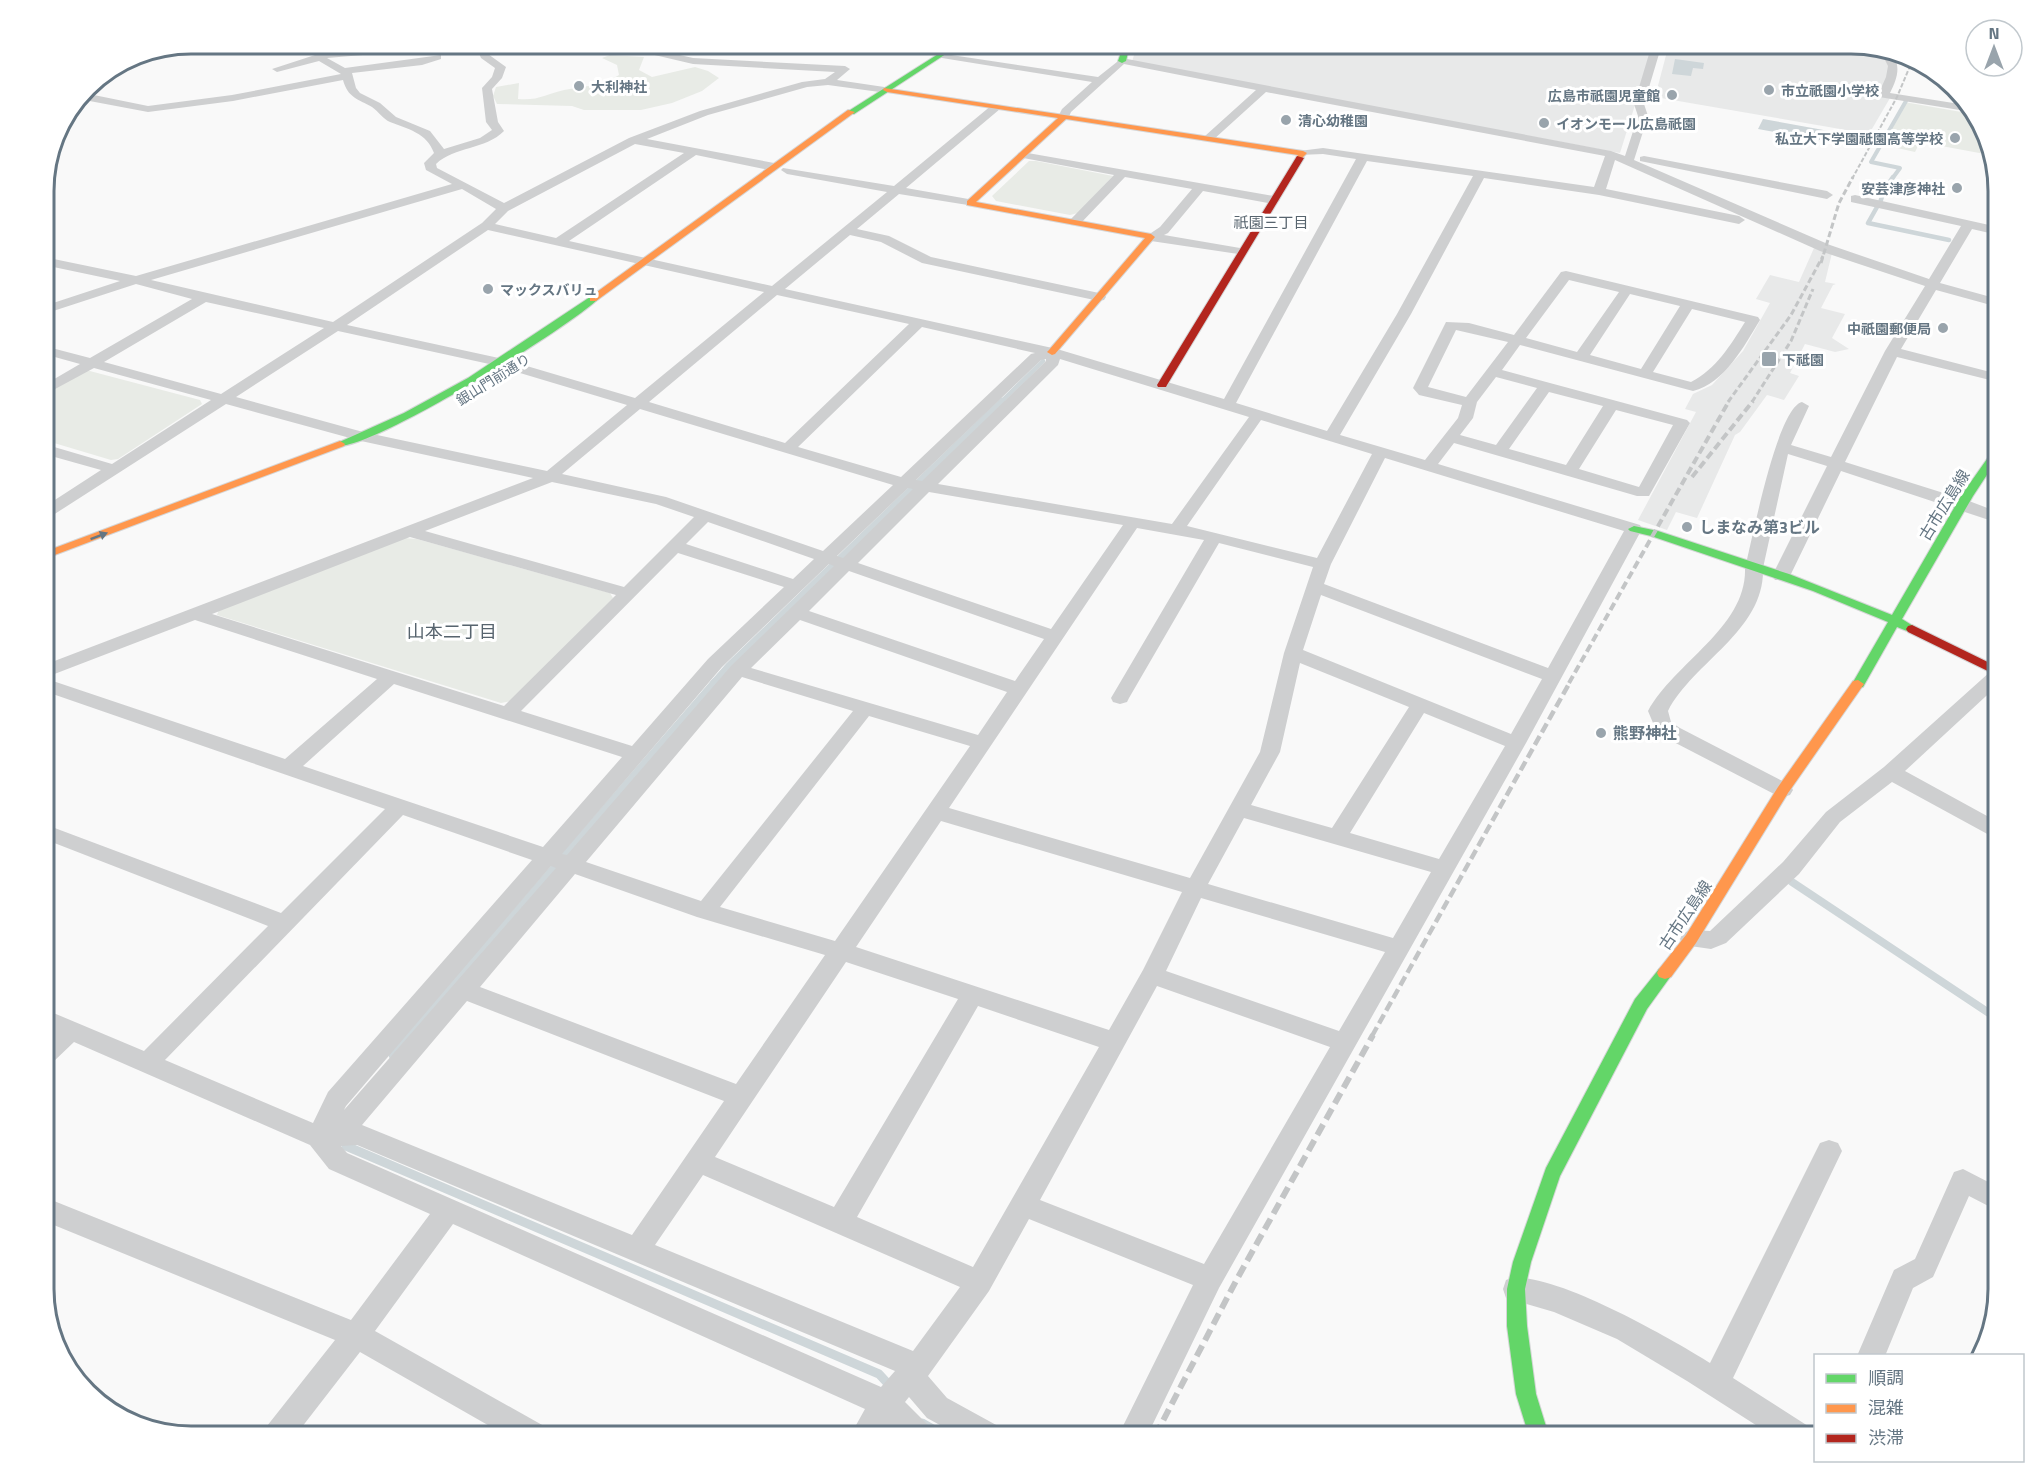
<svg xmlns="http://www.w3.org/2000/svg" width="2042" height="1480" font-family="'Titillium Web','Noto Sans JP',sans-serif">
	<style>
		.built { fill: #e8e9e9 }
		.green { fill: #e8ebe6 }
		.water { fill: #ced6d9 }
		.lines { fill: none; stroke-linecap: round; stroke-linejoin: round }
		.stream-far4 { stroke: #ced6d9; stroke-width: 4 }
		.stream-far3 { stroke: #ced6d9; stroke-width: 4.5 }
		.stream-far2 { stroke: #ced6d9; stroke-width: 6 }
		.stream-far1 { stroke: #ced6d9; stroke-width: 8 }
		.stream { stroke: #ced6d9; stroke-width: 9 }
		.fast-casing { stroke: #d5d6d7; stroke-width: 2 }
		.slow-casing { stroke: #d5d6d7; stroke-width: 2 }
		.jam-casing { stroke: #d5d6d7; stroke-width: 2 }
		.street { fill: #cecfd0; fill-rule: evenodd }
		.fast { fill: #63d668; fill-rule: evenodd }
		.slow { fill: #ff974d; fill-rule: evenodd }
		.jam { fill: #b3261e; fill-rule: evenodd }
		.rail-far4 { stroke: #c3c5c6; stroke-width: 2; stroke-dasharray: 4.5 2; stroke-linecap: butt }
		.rail-far3 { stroke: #c3c5c6; stroke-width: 3; stroke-dasharray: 6 3; stroke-linecap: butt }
		.rail-far2 { stroke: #c3c5c6; stroke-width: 4; stroke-dasharray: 8 4; stroke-linecap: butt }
		.rail-far1 { stroke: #c3c5c6; stroke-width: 4.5; stroke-dasharray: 10 4.5; stroke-linecap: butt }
		.rail { stroke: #c3c5c6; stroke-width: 6; stroke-dasharray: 12 6; stroke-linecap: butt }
		.oneway { fill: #657683 }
		.poi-dot { fill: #99a4ac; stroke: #fff; stroke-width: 2 }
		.labels { text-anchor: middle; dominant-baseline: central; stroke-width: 6; stroke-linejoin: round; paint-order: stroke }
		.far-poi-label { font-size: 14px; font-weight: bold; fill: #657683; stroke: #fff; text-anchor: start }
		.far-street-label { font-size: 14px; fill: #657683; stroke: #fff }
		.far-neighbourhood-label { font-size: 15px; fill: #57646e; stroke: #fff }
		.street-label { font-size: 16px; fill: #657683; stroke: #fff }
		.poi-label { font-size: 16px; font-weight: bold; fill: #657683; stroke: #fff; text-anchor: start }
		.neighbourhood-label { font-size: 18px; fill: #57646e; stroke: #fff }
		.rim { fill: none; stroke: #657683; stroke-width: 3 }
	</style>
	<rect width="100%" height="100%" fill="#f9f9f9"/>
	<path class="built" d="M1137,44H1654L1620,153L1132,62Z
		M1669,44H1843L1881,48L1891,62L1885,89L1876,95L1890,98L1869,134L1655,97Z
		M1814,248L1832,253L1825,282L1836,284L1833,285L1821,308L1845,314L1832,338L1849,349L1835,352L1805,344L1790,373L1799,376L1784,400L1767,395L1740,432L1735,435L1697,518L1676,512L1667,530L1638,520L1696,412L1685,409L1693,394L1712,385L1743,351L1770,303L1756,299L1770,275L1799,282Z"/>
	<path class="green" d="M610,55L644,57L639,70L652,77L695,67L708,71L719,78L702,91L672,103L641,110H584L572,106L497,104L493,96L496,87L519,83L518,99C538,101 546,94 564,90C584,86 601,86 619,75L617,65L602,58Z
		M1904,102L1973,114L1983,126L1990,155L1920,142L1915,152L1884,145Z
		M1029,161H1036L1113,176L1078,213L1070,215L996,201L992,196Z
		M86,370L200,400L202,404L118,459L111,460L44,440V393L81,371Z
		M404,538L417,539L610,593L613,598L511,701L501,703L217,615L219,609Z"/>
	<path class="water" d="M1675,59L1704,63L1703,69L1693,68L1691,76L1672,74Z
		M1763,119L1840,133L1836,143L1758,129Z"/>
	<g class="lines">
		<path class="stream-far4" d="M1892,179L1900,168L1871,162L1906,101"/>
		<path class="stream-far3" d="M1880,203L1884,190L1893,177
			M1877,207L1868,223L1949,240
			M1001,402L1043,361"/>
		<path class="stream-far2" d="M713,683L728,666L1002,401"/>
		<path class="stream-far1" d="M1792,882L1998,1019
			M409,1036L715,682"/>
		<path class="stream" d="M393,1055L410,1035
			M345,1137L346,1146L879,1374L891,1387
			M922,1423L945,1436"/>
		<g class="fast-casing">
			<path id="fast" d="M954,44H961L854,114L847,112Z
				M1124,44H1130L1126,61L1122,63L1118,61Z
				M590,297L598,299C570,327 369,452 336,446L335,444L404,413L468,378Z
				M1998,448V458L1973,496L1902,619L1918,629L1912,633L1897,627L1863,687L1858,688L1852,684L1888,622L1813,591L1651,536L1630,531L1628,529L1634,526L1658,531L1789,574L1892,615L1961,496L1994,449Z
				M1665,967L1671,969L1673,973L1647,1009L1560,1176L1531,1262L1525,1289L1527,1326L1536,1394L1549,1436H1529L1516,1394L1507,1326V1289L1513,1262L1546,1168L1635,999L1659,969Z"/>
		</g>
		<g class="slow-casing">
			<path id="slow" d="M884,88L1303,151L1307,153L1300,160L1296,158L1298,155L1066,119L976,202L1151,234L1155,237L1055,354L1052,355L1047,352L1049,350L1145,238L967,205V201L1058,118L887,92L883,90Z
				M848,110L855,112L596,301H590V297Z
				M340,441L345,444L344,446L44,559V552Z
				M1858,680L1864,684L1788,793L1696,943L1671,977L1665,979L1659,977L1657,973L1659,969L1686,935L1778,787L1853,681Z"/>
		</g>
		<g class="jam-casing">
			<path id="jam" d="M1297,156L1304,158L1167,385L1166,387H1158L1157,385Z
				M1912,625L1998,667V676L1908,632L1906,629L1908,626Z"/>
		</g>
		<path class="street" d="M318,44H328L326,52L430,44H464L459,47L327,58L345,68L441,55V59L422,65L352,73L356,88L360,93L380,103L396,117L430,131L444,149L480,138L492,130L486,122L482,88L492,77L495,68L481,58L475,44H485L488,54L506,67L502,78L492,89L498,122L504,131C485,150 455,146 436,164L437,168L504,203L629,138L700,111L802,82L825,79L835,72L693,64L646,53L641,49L640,44H650L653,49L693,58L845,66L850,69L837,80L891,88V92L887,93L828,85L807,87L708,115L647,139L774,163L780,167L774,171L696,155L569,241L772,286L887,192L787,174L781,170L783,168L894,186L992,105H1000V109L906,188L974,200V206L899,194L857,229L889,236L931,257L1099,293L1104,294L1106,297L1104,300L1099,301L922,263L881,242L850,235L785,289L1057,349L1224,399L1356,159L1323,154L1299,155V151L1323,148L1594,187L1605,156L1266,92L1213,140L1209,141L1203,138L1205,136L1256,90L1124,64L1071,112L1068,119L1064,120L1058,117L1062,109L1092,82L942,58L938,57V53L1098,77L1122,58L1611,151L1625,156L1638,116L1634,104L1652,44H1662L1644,104L1648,116L1634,160L1830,245L1929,279L1961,226L1851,202V196L1855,195L1998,227V235L1972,229L1940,283L1998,299V307L1936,290L1901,349L1998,374V382L1897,357L1845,462L1969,501L1998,512V523L1841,471L1790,576L1787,580H1775L1772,576L1827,466L1788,454L1763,568C1765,631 1694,661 1668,711L1671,722L1680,728L1790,785L1793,790L1790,795L1783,797L1776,795L1666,738L1656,730L1648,711C1675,662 1747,627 1745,568C1752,541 1777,408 1802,402L1809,406L1791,445L1831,457L1885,351L1925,286L1820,251L1615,160L1606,189L1739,216L1745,220L1739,224L1599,195L1484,178L1411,314L1340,435L1425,460L1458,418L1462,405L1419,395L1413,388L1446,322L1469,323L1514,335L1561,272L1566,271L1758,317L1760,320C1744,346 1725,383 1693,391L1520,345L1502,370L1687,420L1690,423L1649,496H1637L1454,443L1438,464L1640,525L1642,529L1526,743L1219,1288L1147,1436H1118L1193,1285L1029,1219L989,1291L928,1376L947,1398L998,1426L1002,1436H960L927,1418L909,1397L905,1402L929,1426L933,1436H899L887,1425L880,1436H850L865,1409L453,1224L375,1331L544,1426L548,1436H507L360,1352L295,1436H263L267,1426L335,1340L44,1221V1197L351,1320L430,1214L329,1169L310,1145L74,1042L52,1063L44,1066V1041L53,1032L44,1028V1009L144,1051L268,926L44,839V824L281,913L385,809L44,691V665L533,478L361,441L226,404L50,517L44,519V507L101,470L44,454V444L112,464L211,400L94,368L44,395V385L80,364L44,354V346L90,358L192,299L136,284L44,314V306L120,281L44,265V257L136,276L452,184L426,170L424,163L434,153C427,133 408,129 390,122C383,119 379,112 372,107C358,99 348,98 343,80L233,101L148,112L79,99L84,93L148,106L232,95L341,74L319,61L277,72L272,69L315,55ZM635,144L684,153L556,238L495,224L508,211ZM1367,161L1473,176L1397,314L1327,431L1236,403ZM462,189L496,209L482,223L333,322L151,280ZM488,230L764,292L635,398L520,364H510L508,367L510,370L627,405L547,471L363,432L236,397L338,331L503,367L508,366L510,363L508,360L347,325ZM1569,280L1619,292L1577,352L1526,338ZM1630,294L1680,306L1641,369L1590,355ZM777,295L909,324L785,443L649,402ZM206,302L324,328L221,394L104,362ZM1692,309L1745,322C1730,346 1716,369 1691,382L1653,372ZM922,327L1035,353L1031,354L901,477L798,447ZM1456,330L1508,342L1466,397L1428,387ZM1046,359V361L922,481L916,480L1041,360ZM1060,359L1249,417L1172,524L938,484L1058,365ZM1496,377L1537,388L1496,445L1460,435L1473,418L1477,402ZM1549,392L1603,406L1566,465L1509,449ZM640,409L893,485L823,551L666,497L562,474ZM1616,410L1673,425L1639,487L1579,469ZM1261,420L1372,454L1317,558L1187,526ZM1385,458L1624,531L1548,668L1324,584L1331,564ZM552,482L656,504L694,517L624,587L425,531ZM908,488L913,489L843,558L837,556ZM929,492L1123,525L1051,629L858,563ZM708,522L814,559L793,579L686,544ZM1137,528L1204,540L1111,698L1113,702L1120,704L1127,702L1129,698L1219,543L1313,567L1284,653L1260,752L1190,878L949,808ZM410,537L616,595L504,706L212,614ZM678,553L784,587L708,659L632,746L521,711ZM829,564L834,566L731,666L567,855L562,854L722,667ZM849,571L1044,639L1015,681L809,611ZM1321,595L1542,679L1511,734L1303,650ZM195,620L377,679L285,759L44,678ZM800,620L1007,692L978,735L751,668ZM1300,663L1409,707L1332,828L1251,805L1280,752ZM742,677L853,711L701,901L586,862ZM394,684L622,757L543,847L303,766ZM1424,713L1505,746L1439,859L1350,833ZM869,716L970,746L835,941L720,907ZM403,815L532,860L328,1092L313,1123L165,1060ZM1244,818L1431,872L1393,938L1208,884ZM941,821L1182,892L1143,970L1109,1030L856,947ZM551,866L556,868L344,1110L346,1106ZM575,874L697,917L825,955L736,1084L480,987ZM1201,898L1385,952L1339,1031L1166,971ZM846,962L958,999L834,1207L715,1157ZM1157,986L1330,1047L1204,1264L1040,1200ZM467,1001L724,1101L632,1235L362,1125ZM978,1006L1099,1047L973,1267L857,1217ZM357,1145L895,1371L881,1387L347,1153L341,1146ZM703,1175L960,1287L913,1351L655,1245Z
			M1879,48L1889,50C1902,64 1898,77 1890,93L1966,105L1972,112L1879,97L1878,95L1886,77L1888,66Z
			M1022,152L1274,196L1280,200L1274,204L1203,191L1168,233L1164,235L1240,248L1246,252L1245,255L1151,241L1145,237L1160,227L1192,189L1125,177L1079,225H1071L1069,222L1071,219L1114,175L1018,157V153Z
			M1644,156L1827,191L1833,195L1827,199L1640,161V157Z
			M1998,669V685L1905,771L1998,822V838L1991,836L1892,782L1840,822L1799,874L1726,943L1711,949L1683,945L1680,939L1683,933L1691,930L1710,931L1783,862L1826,812L1884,767L1991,671Z
			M1829,1140L1838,1143L1842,1151L1733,1378L1808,1426L1812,1436H1773L1687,1381L1617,1339L1554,1312L1506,1298L1503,1289L1506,1280C1544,1265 1675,1341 1710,1363L1820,1143Z
			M1963,1169L1998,1187V1211L1969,1196L1933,1277L1913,1288L1885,1356H1857L1894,1270L1915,1259L1954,1172Z"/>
		<use href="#fast" class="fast"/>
		<use href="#slow" class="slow"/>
		<use href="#jam" class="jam"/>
		<path class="rail-far4" d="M1852,179L1897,97L1913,59"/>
		<path class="rail-far3" d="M1821,263L1839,203L1853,177
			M1728,402L1791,315L1823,256
			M1752,402L1791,341L1813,289"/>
		<path class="rail-far2" d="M1692,477L1753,401
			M1569,683L1729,401"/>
		<path class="rail-far1" d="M1372,1036L1570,682"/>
		<path class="rail" d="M1155,1436L1237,1279L1373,1035"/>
	</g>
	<defs><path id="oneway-solid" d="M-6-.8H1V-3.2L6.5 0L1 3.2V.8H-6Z" transform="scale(1.5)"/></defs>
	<use class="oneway" href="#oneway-solid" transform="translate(99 536) rotate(-21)"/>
	<g class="poi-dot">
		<circle cx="579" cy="86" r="6"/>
		<circle cx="1769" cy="90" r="6"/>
		<circle cx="1672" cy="95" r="6"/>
		<circle cx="1286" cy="120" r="6"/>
		<circle cx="1544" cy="123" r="6"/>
		<circle cx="1955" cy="138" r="6"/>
		<circle cx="1957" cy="188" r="6"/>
		<circle cx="488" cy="289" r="6"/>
		<circle cx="1943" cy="328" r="6"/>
		<rect x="1761" y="351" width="16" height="16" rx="3"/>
		<circle cx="1687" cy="527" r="6"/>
		<circle cx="1601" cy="733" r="6"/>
	</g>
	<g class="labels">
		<g class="far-poi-label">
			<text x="591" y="86">大利神社</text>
			<text x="1781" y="90">市立祇園小学校</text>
			<text x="1660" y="95" text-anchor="end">広島市祇園児童館</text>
			<text x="1298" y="120">清心幼稚園</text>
			<text x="1556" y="123">イオンモール広島祇園</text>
			<text x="1943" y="138" text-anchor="end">私立大下学園祗園高等学校</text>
			<text x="1945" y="188" text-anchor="end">安芸津彦神社</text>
			<text x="500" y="289">マックスバリュ</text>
			<text x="1931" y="328" text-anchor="end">中祇園郵便局</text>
			<text x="1782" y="359">下祗園</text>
		</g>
		<g class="far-street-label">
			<text transform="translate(493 379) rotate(-32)">銀山門前通り</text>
		</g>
		<g class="far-neighbourhood-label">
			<text x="1271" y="222">祇園三丁目</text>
		</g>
		<g class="street-label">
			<text transform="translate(1944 505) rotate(-58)">古市広島線</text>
			<text transform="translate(1685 915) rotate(-56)">古市広島線</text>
		</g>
		<g class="poi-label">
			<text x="1699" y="527">しまなみ第3ビル</text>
			<text x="1613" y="733">熊野神社</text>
		</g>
		<g class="neighbourhood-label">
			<text x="452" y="631">山本二丁目</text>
		</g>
	</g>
	<path d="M0 0H2042V1480H0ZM191 54H1851A137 137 0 0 1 1988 191V1289A137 137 0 0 1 1851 1426H191A137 137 0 0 1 54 1289V191A137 137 0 0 1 191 54Z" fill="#fff" fill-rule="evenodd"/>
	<path class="rim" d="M191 54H1851A137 137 0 0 1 1988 191V1289A137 137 0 0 1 1851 1426H191A137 137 0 0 1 54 1289V191A137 137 0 0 1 191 54Z"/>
	<rect x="1814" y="1354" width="210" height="108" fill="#ffffff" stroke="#c1c8cd" stroke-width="1.5"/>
	<rect x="1826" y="1374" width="30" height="9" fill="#63d668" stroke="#c1c8cd" stroke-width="1.5"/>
	<text x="1868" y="1384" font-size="18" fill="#657683">順調</text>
	<rect x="1826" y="1404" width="30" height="9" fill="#ff974d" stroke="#c1c8cd" stroke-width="1.5"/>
	<text x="1868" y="1414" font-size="18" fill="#657683">混雑</text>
	<rect x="1826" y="1434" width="30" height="9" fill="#b3261e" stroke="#c1c8cd" stroke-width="1.5"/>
	<text x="1868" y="1444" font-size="18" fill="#657683">渋滞</text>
	<g transform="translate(1994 48)"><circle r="28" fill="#ffffff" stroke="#c1c8cd" stroke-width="1.5"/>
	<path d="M0-4.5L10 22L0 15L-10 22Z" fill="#99a4ac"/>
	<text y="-9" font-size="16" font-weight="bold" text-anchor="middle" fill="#657683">N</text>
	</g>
</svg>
